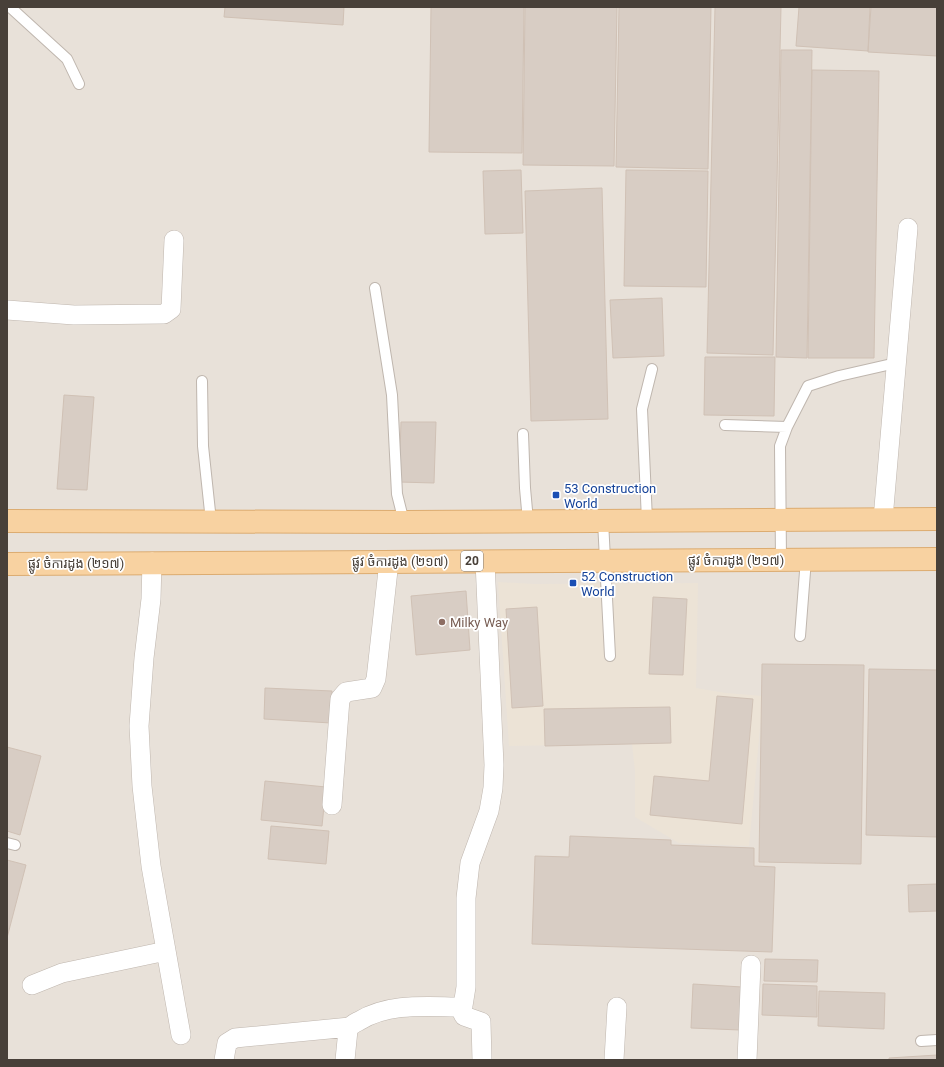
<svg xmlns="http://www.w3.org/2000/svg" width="944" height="1067" font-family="Roboto,'Noto Sans Khmer',sans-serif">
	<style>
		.residential { fill: #e8e1d9 }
		.education { fill: #ece3d6 }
		.building { fill: #d8cdc4; stroke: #d0c1b5 }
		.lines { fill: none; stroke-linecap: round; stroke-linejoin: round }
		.lane-casing { stroke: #bfb6ae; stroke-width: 12 }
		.street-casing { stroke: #bfb6ae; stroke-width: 20 }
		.primary-casing { stroke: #dcac71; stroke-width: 24 }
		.lane { stroke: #fff; stroke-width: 10 }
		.street { stroke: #fff; stroke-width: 19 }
		.primary { stroke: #f8d2a1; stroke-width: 22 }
		.transit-dot { fill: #1a4fb4; stroke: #fff; stroke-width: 1.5 }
		.education-dot { fill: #8d6e63; stroke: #fff; stroke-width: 1.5 }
		.labels { text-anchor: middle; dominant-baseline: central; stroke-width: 3.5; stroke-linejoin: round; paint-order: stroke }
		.shield { fill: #fff; stroke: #7f7974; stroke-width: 1 }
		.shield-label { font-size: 12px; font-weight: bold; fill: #484039 }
		.transit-label { font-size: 13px; fill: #164399; stroke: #fff; text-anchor: start }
		.street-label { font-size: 13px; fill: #484039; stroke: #fff }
		.education-label { font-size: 13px; fill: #785e54; stroke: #fff; text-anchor: start }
	</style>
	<rect width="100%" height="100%" fill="#f4f0eb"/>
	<path class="residential" d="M7,7H937V1060H7Z"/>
	<path class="education" d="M498,582L535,584L698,583L696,688L726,693L763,696L749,846L679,843L635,817V771L632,744L509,746Z"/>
	<path class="building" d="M225,7H344L343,25L224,17Z
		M431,7H524L522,153L429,152Z
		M525,7H617L614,166L523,165Z
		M619,7H711L708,169L616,167Z
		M715,7H781L773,355L707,353Z
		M799,7H870L868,51L796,46Z
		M871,7H937V56L868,52Z
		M781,50H812L807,358L776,357Z
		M812,70L879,71L874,358H808Z
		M521,170L523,233L485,234L483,171Z
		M626,170L708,171L706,287L624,286Z
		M602,188L608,419L531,421L525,191Z
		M662,298L664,356L613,358L610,300Z
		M705,357H775L774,416L704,415Z
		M64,395L94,397L87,490L57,489Z
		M401,422H436L434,483L399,482Z
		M466,591L470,650L416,655L411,596Z
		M653,597L687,599L683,675L649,674Z
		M537,607L543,706L512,708L506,609Z
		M762,664L864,665L861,864L759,862Z
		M869,669L937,670V837L866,835Z
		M265,688L332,691L331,723L264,719Z
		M717,696L753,699L742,824L650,815L654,776L709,781Z
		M670,707L671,743L545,746L544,709Z
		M7,747L41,756L20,835L7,831Z
		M265,781L326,787L322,826L261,820Z
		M271,826L329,831L326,864L268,859Z
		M570,836L671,840V845L754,848V866L775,867L772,952L532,944L535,856L569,857Z
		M7,860L26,865L7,938Z
		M937,884V911L909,912L908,885Z
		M765,959L818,960L817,982L764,981Z
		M693,984L742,987L740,1030L691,1028Z
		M763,984L817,986V1017L762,1015Z
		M819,991L885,993L884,1029L818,1026Z
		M937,1055V1060H889V1058Z"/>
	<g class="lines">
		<g class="lane-casing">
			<path id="lane" d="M10,7L67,59L79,84
				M375,288L392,395L397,494L404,522
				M202,381L203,446L211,521
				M725,425L787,427
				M523,434L525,488L528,521
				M647,520L642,409L652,369
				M603,521L610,656
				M781,560L780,446L787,427L808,386L839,376L896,363
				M800,636L806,559
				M7,843L15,845
				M921,1041L937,1040"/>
		</g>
		<g class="street-casing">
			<path id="street" d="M7,310L74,315L164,314L171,309L174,240
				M883,519L908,228
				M152,562L151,599L144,658L139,726L142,786L151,866L181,1035
				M332,805L340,699L346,692L372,688L376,679L389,561
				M32,985L62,973L166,951
				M224,1060L227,1043L235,1038L350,1027
				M345,1060L348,1030C350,1025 355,1023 359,1021C390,1002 428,1007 463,1007
				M482,1060L481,1022L464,1016L462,1012L466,987V898L470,863L489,811L493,788L494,765L485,561
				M614,1060L617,1007
				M747,1060L751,965"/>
		</g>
		<g class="primary-casing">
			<path id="primary" d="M7,521L404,522L937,519
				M7,564L937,559"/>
		</g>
		<use href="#lane" class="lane"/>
		<use href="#street" class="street"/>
		<use href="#primary" class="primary"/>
	</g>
	<g class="transit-dot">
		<rect x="552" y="491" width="8" height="8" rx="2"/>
		<rect x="569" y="579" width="8" height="8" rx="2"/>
	</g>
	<circle class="education-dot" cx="442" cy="622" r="4"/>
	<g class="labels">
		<rect class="shield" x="461" y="551" width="22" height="20" rx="3"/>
		<g class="shield-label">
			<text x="472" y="561">20</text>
		</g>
		<g class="transit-label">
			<text x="564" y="488">53 Construction<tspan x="564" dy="15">World</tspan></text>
			<text x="581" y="576">52 Construction<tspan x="581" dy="15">World</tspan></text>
		</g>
		<g class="street-label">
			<text x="736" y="560">ផ្លូវ ចំការដូង (២១៧)</text>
			<text x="400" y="561">ផ្លូវ ចំការដូង (២១៧)</text>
			<text x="76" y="563">ផ្លូវ ចំការដូង (២១៧)</text>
		</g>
		<g class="education-label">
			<text x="450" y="622">Milky Way</text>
		</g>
	</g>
	<rect width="944" height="1067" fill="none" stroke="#484039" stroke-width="16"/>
</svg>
